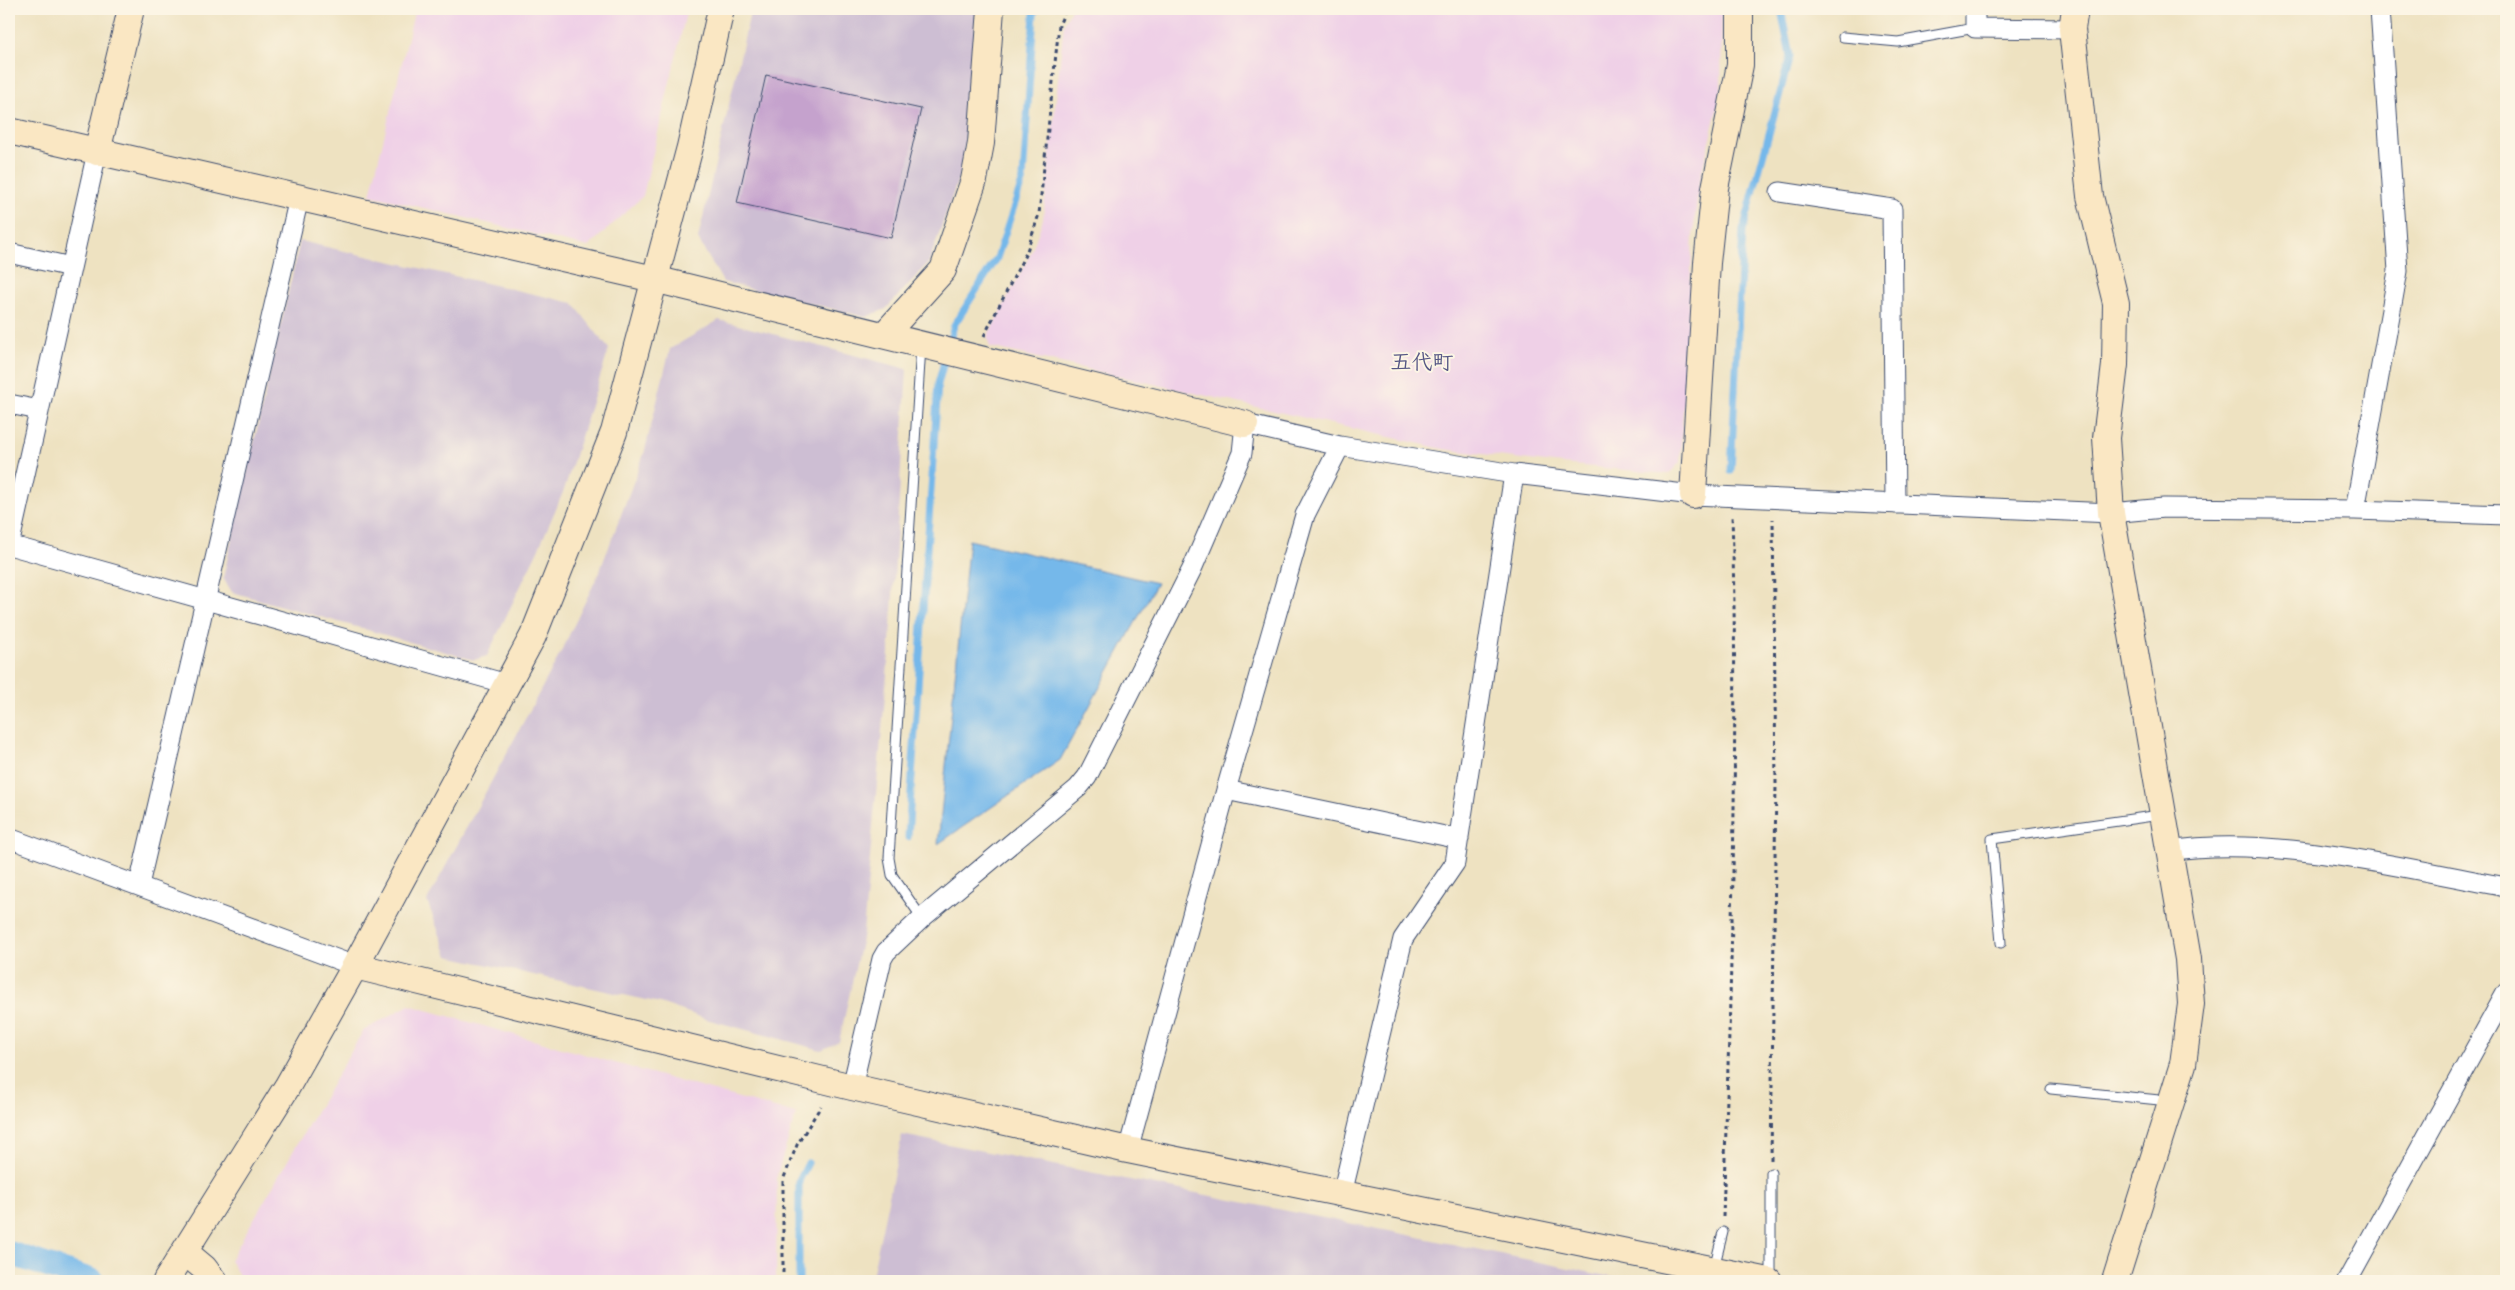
<svg xmlns="http://www.w3.org/2000/svg" width="2515" height="1290" font-family="Itim,'Klee One',sans-serif">
	<style>
		.built { fill: #efd0e7 }
		.industrial { fill: #cdbed3 }
		.water { fill: #74b8ea; stroke: #4874a4 }
		.lines { fill: none; stroke-linecap: round; stroke-linejoin: round }
		.stream { stroke: #74b8ea; stroke-width: 7 }
		.canal { stroke: #74b8ea; stroke-width: 24 }
		.building { fill: #c5a2cd }
		.lane-casing { stroke: #3b4a6d; stroke-width: 11 }
		.street-casing { stroke: #3b4a6d; stroke-width: 21 }
		.secondary-casing { stroke: #3b4a6d; stroke-width: 28 }
		.path { stroke: #3b4a6d; stroke-width: 3; stroke-dasharray: 4 4; stroke-linecap: butt }
		.lane { stroke: #fff; stroke-width: 9 }
		.street { stroke: #fff; stroke-width: 19 }
		.secondary { stroke: #fae7c3; stroke-width: 26 }
		.labels { text-anchor: middle; dominant-baseline: central; stroke-width: 4; stroke-linejoin: round; paint-order: stroke }
		.quarter-label { font-size: 21px; font-weight: bold; fill: #565785; stroke: #fcf5e5 }
	</style>
	<rect width="100%" height="100%" fill="#fcf5e5"/>
	<filter id="ink" filterUnits="userSpaceOnUse"><feTurbulence type="fractalNoise" baseFrequency=".02" numOctaves="2"/><feDisplacementMap in="SourceGraphic" scale="10" xChannelSelector="R" yChannelSelector="G"/><feConvolveMatrix kernelMatrix="1 2 1 2 8 2 1 2 1" color-interpolation-filters="sRGB"/></filter>
	<filter id="wash" filterUnits="userSpaceOnUse"><feTurbulence type="fractalNoise" baseFrequency=".0096" numOctaves="4" result="noise"/><feDisplacementMap in="SourceGraphic" scale="20" xChannelSelector="R" yChannelSelector="G"/><feGaussianBlur stdDeviation="1.12" result="paint"/><feColorMatrix in="noise" values="0 0 0 0 0 0 0 0 0 0 0 0 0 0 0 0 0 1.4 0 .05"/><feComposite in="paint" operator="in"/></filter>
	<g filter="url(#wash)">
		<rect width="100%" height="100%" fill="#eee2c1"/>
		<path class="built" d="M415,9H687L643,196L588,247L370,195Z
			M1071,9H1722L1721,93L1699,183L1693,236L1680,462L1669,474L1562,464L1443,449L990,347L987,337L1031,253L1043,219L1064,24Z
			M409,1005L796,1114L777,1175L776,1281H242L230,1260L363,1031Z"/>
		<path class="industrial" d="M751,9H977L963,165L929,262L886,309L866,317L723,282L698,239Z
			M300,241L573,303L609,349L564,490L538,550L487,656L474,660L232,592L223,578Z
			M719,320L907,369L890,643L863,933L839,1042L821,1050L706,1019L660,1003L448,956L427,901L559,656L599,573L644,454L670,349Z
			M902,1135L1389,1231L1631,1281H871Z"/>
		<path class="water" d="M969,540L1157,583L1060,760L938,844Z"/>
		<g class="lines">
			<path class="stream" d="M1731,471L1743,230L1790,56L1781,9
				M908,837L938,384L954,325L997,258L1023,179L1034,14L1037,9
				M799,1281V1181L808,1163"/>
			<path class="canal" d="M9,1253L93,1281"/>
		</g>
		<g id="blocks">
			<path class="building" d="M766,75L921,109L891,238L737,203Z"/>
		</g>
	</g>
	<g filter="url(#ink)">
		<use href="#blocks" fill-opacity="0" stroke="#3b4a6d" stroke-width="1"/>
		<g class="lines">
			<g class="lane-casing">
				<path id="lane" d="M1843,37L1898,42L1975,28
					M921,346L889,858L892,875L922,918
					M2001,943L1992,839L2160,815
					M2051,1089L2169,1101
					M1714,1268L1723,1232
					M1771,1280V1173"/>
			</g>
			<g class="street-casing">
				<path id="street" d="M1975,9V28L2072,29
					M1780,192L1892,209L1895,504
					M9,253L71,267
					M9,404L39,410
					M2355,510L2398,271L2380,9
					M9,545L507,684
					M9,546L97,152
					M1226,790L1459,839
					M9,838L355,966
					M2169,851C2274,835 2402,868 2506,887
					M139,885L299,198
					M852,1087L882,959L886,952L922,918L1078,788L1087,777L1192,569L1242,453L1245,424L1340,446L1514,474L1693,495L2111,513L2164,508L2355,510L2506,515
					M1128,1150L1226,790L1305,515L1340,446
					M1342,1194L1403,939L1455,863L1514,474
					M2347,1281L2506,993"/>
			</g>
			<g class="secondary-casing">
				<path id="secondary" d="M2075,9L2072,29L2090,196L2116,303L2115,365L2106,438L2111,513L2188,959L2191,1004L2183,1064L2115,1281
					M9,131L654,279L1245,424
					M97,152L131,9
					M884,335L943,270L974,180L981,143L991,9
					M1693,495L1707,263L1715,188L1740,65V9
					M355,966L852,1087L1128,1150L1769,1281
					M186,1253L204,1268L214,1281
					M166,1281L287,1087L355,966L533,636L614,432L690,147L721,9"/>
			</g>
			<path class="path" d="M984,336L1027,251L1039,214L1059,25L1066,9
				M1771,1160L1776,783L1773,519
				M1723,1217C1731,983 1739,749 1732,515
				M783,1281V1180L797,1145L821,1106"/>
			<use href="#lane" class="lane"/>
			<use href="#street" class="street"/>
			<use href="#secondary" class="secondary"/>
		</g>
	</g>
	<g class="labels">
		<g class="quarter-label">
			<text x="1422" y="361">五代町</text>
		</g>
	</g>
	<rect width="2515" height="1290" fill="none" stroke="#fcf5e5" stroke-width="30"/>
</svg>
